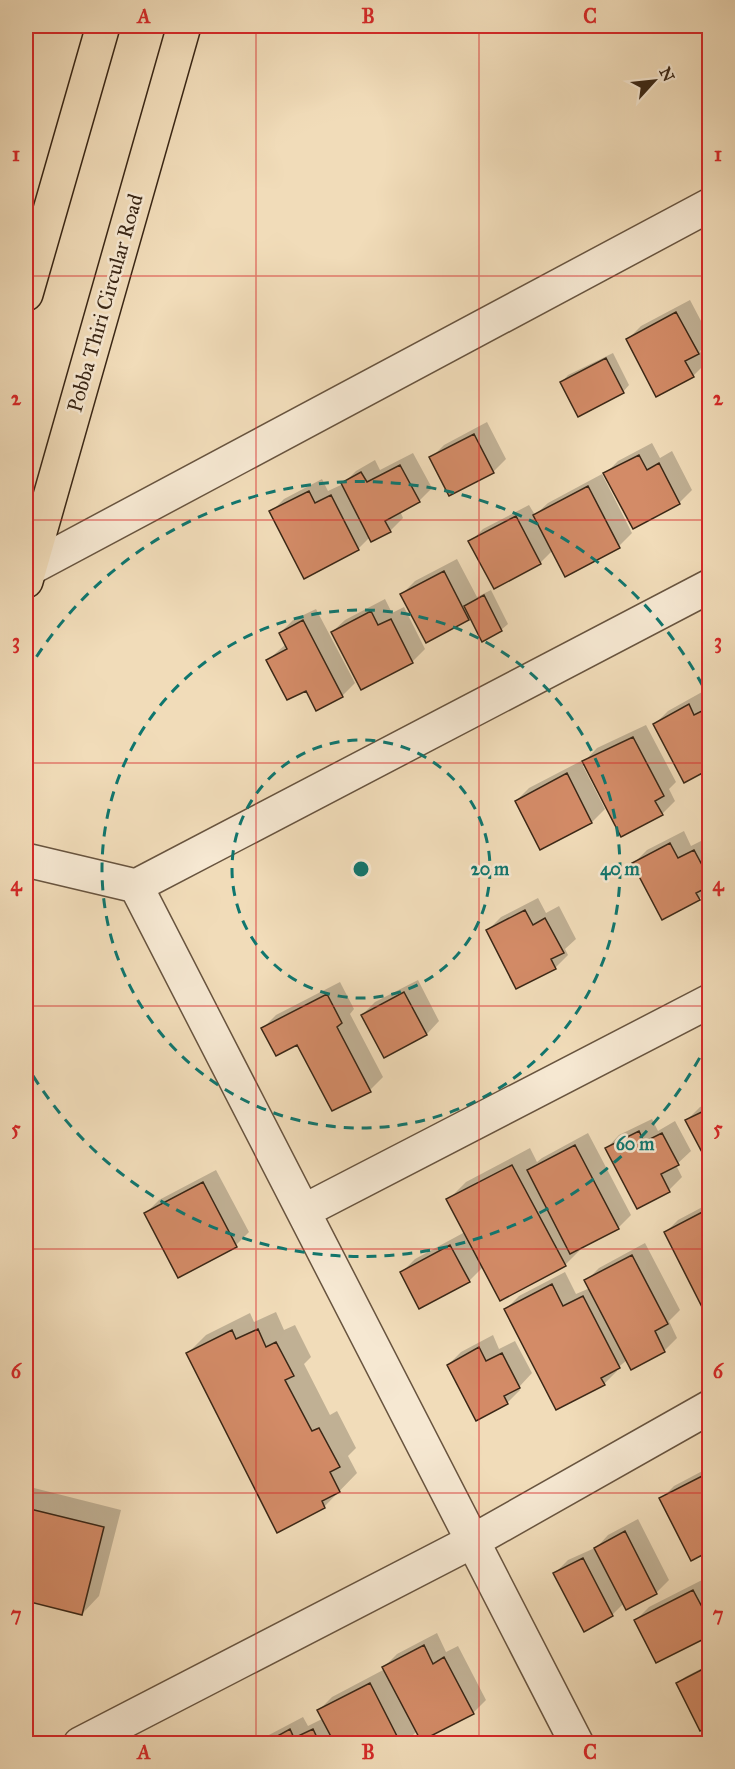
<svg xmlns="http://www.w3.org/2000/svg" width="735" height="1769" font-family="'IM FELL Great Primer',serif">
	<style>
		.shadow { fill: #0003 }
		.building { fill: #d38b67; stroke: #3a2716; stroke-width: 1.5 }
		.lines { fill: none; stroke-linecap: round; stroke-linejoin: round }
		.minor-casing { stroke: #68543f; stroke-width: 36 }
		.primary-casing { stroke: #3a2716; stroke-width: 36 }
		.minor { stroke: #f6e8d2; stroke-width: 33 }
		.primary { stroke: #f1dcb9; stroke-width: 33 }
		.grid { fill: none; stroke: #d62828; stroke-width: 1.5; stroke-opacity: 0.55 }
		.ring { fill: none; stroke: #0f766e; stroke-width: 3; stroke-dasharray: 10 8 }
		.labels { text-anchor: middle; dominant-baseline: central; stroke-width: 5; stroke-linejoin: round; paint-order: stroke }
		.street-label { font-size: 21px; fill: #3a2716; stroke: #f6e8d2 }
		.centre { fill: #0f766e; stroke: #f6e8d2; stroke-width: 3 }
		.ring-label { font-size: 18px; text-anchor: middle; font-weight: bold; fill: #0f766e; stroke: #f6e8d2; stroke-width: 5; stroke-linejoin: round; paint-order: stroke }
		.neatline { fill: none; stroke: #d62828; stroke-width: 2 }
		.grid-label { font-size: 20px; text-anchor: middle; font-weight: bold; fill: #d62828 }
	</style>
	<rect width="100%" height="100%" fill="#f1dcb9"/>
	<filter id="stains"><feTurbulence type="fractalNoise" baseFrequency=".00333" numOctaves="4"/><feColorMatrix values="0 0 0 0 .2 0 0 0 0 .09 0 0 0 0 .02 0 0 0 .5 -.17"/></filter>
	<radialGradient id="worn" r=".72"><stop offset=".6" stop-color="#630" stop-opacity="0"/><stop offset="1" stop-color="#630" stop-opacity=".3"/></radialGradient>
	<path class="shadow" d="M690,300L710,338V341L700,351L706,363L693,376L628,339L641,326Z
		M613,353L629,385L623,392L562,382L568,375Z
		M487,422L506,459L493,472L431,458L444,445Z
		M652,443L660,458L672,451L692,490L679,503L605,474L618,461Z
		M413,453L432,488L419,501L400,511L403,518L390,531L372,540L370,537L358,549L271,512L284,499L322,479L328,491L343,484L356,471L375,460L380,470Z
		M602,474L632,533L619,546L566,575L553,550L540,563L470,542L483,529L529,505L535,515L548,503Z
		M457,559L477,597L491,590L508,624L501,630L471,616L468,619L402,594L415,581Z
		M385,599L392,613L404,607L425,649L412,662L332,632L345,620Z
		M316,609L355,683L342,696L306,689L268,660L286,644L280,633L293,620Z
		M702,692L707,703L710,702V768L655,724L668,711Z
		M646,725L676,782L669,789L675,801L662,814L585,765L583,766L605,809L592,822L541,848L516,801L529,788L581,761L582,764L597,748Z
		M684,831L691,846L707,838L710,842V889L699,899L634,863L647,850Z
		M538,898L546,913L559,906L576,939L565,949L568,955L555,968L488,930L501,917Z
		M418,980L439,1021L427,1034L362,1015L375,1002Z
		M340,982L354,1009L350,1014L383,1077L370,1090L298,1043L263,1028L276,1015Z
		M710,1103V1152L687,1120L700,1107Z
		M652,1119L658,1131L675,1121L691,1151L676,1165L682,1177L669,1190L637,1207L607,1148L619,1135Z
		M588,1133L631,1215L618,1228L583,1247L565,1265L483,1267L469,1281L402,1272L415,1259L465,1232L448,1200L466,1182L530,1148L537,1162L542,1158Z
		M216,1170L249,1232L236,1245L146,1213L159,1200Z
		M710,1203V1304L665,1233L678,1220Z
		M645,1243L680,1310L669,1321L677,1338L664,1351L627,1360L616,1369L617,1371L604,1384L506,1309L519,1296L565,1272L576,1294L590,1288L586,1281L599,1268Z
		M276,1312L284,1330L295,1325L311,1357L304,1364L330,1415L337,1411L356,1448L348,1456L357,1473L324,1507L188,1353L206,1335L250,1313L254,1322Z
		M493,1335L499,1349L515,1341L532,1373L519,1387L520,1390L507,1403L448,1365L461,1352Z
		M710,1467V1549L661,1499L674,1486Z
		M26,1486L121,1510L99,1596L82,1614L26,1600Z
		M638,1519L669,1580L656,1593L627,1608L624,1603L612,1615L555,1573L568,1560L597,1547L608,1535Z
		M706,1578L710,1584V1634L636,1620L649,1607Z
		M437,1633L446,1652L458,1646L486,1700L473,1713L417,1731L404,1744H260L267,1736L303,1717L308,1726L324,1718L319,1710L332,1697L385,1669L384,1667L397,1654Z
		M710,1664V1724L678,1683L685,1677Z"/>
	<path class="building" d="M676,312L699,354L685,361L694,377L656,397L626,339Z
		M606,358L624,393L578,417L560,382Z
		M474,434L494,473L449,496L429,457Z
		M639,455L647,470L659,463L680,504L633,529L603,473Z
		M400,465L420,502L385,521L391,532L371,542L341,483L361,472L367,482Z
		M588,486L620,548L565,577L533,515Z
		M309,491L315,503L331,495L359,550L304,579L269,511Z
		M516,516L541,564L494,589L468,541Z
		M444,571L469,620L426,643L400,594Z
		M484,595L502,631L482,642L464,606Z
		M371,611L378,625L391,619L413,663L361,690L331,632Z
		M303,620L343,697L316,711L306,691L287,700L266,660L287,649L279,633Z
		M689,704L694,715L710,707V769L684,783L653,724Z
		M633,737L664,796L655,801L663,815L621,837L582,761Z
		M567,773L592,823L540,850L515,801Z
		M670,843L678,858L694,850L710,880V886L696,893L700,900L662,920L632,863Z
		M525,910L533,925L545,918L564,953L551,959L556,969L516,989L486,930Z
		M404,992L427,1035L384,1058L361,1015Z
		M327,994L342,1023L337,1027L371,1092L332,1111L297,1045L276,1056L261,1028Z
		M710,1108V1153L704,1156L685,1120Z
		M639,1131L644,1142L662,1133L679,1165L661,1174L670,1192L637,1209L605,1148Z
		M575,1145L619,1229L570,1254L527,1170Z
		M512,1165L566,1266L500,1301L446,1199Z
		M203,1182L237,1247L178,1278L144,1213Z
		M710,1208V1305L703,1309L664,1232Z
		M450,1245L470,1282L419,1309L400,1272Z
		M632,1255L668,1324L655,1331L665,1352L631,1370L584,1280Z
		M552,1284L563,1306L583,1296L620,1368L601,1378L605,1385L556,1410L504,1309Z
		M258,1329L266,1347L276,1342L294,1376L285,1380L312,1431L319,1428L340,1467L330,1472L340,1492L322,1501L325,1508L277,1533L186,1353L232,1330L236,1339Z
		M479,1347L486,1361L502,1353L520,1388L504,1396L508,1404L476,1421L447,1365Z
		M710,1472V1551L691,1561L659,1498Z
		M26,1508L104,1527L82,1615L26,1601Z
		M625,1531L657,1594L626,1610L594,1548Z
		M583,1558L613,1616L584,1632L553,1573Z
		M693,1590L710,1622V1636L656,1663L634,1620Z
		M424,1645L433,1664L444,1657L474,1714L421,1741L382,1667Z
		M707,1667L710,1671V1726L700,1731L676,1683Z
		M370,1683L401,1744H335L317,1710Z
		M290,1729L294,1738L313,1729L320,1744H263Z"/>
	<g class="lines">
		<g class="minor-casing">
			<path id="minor" d="M29,569L710,205
				M26,860L136,886L710,586
				M136,886L577,1744
				M304,1211L710,1001
				M80,1744L473,1541L710,1407"/>
		</g>
		<g class="primary-casing">
			<path id="primary" d="M26,294L103,26
				M26,581L184,26"/>
		</g>
		<use href="#minor" class="minor"/>
		<use href="#primary" class="primary"/>
	</g>
	<path class="grid" d="M256,26V1744M479,26V1744M26,276H710M26,520H710M26,763H710M26,1006H710M26,1249H710M26,1493H710"/>
	<g class="ring">
		<circle cx="361" cy="869" r="129"/>
		<circle cx="361" cy="869" r="259"/>
		<path d="M708 1042A388 388 0 0 1 27 1066M27 672A388 388 0 0 1 708 696"/>
	</g>
	<g class="labels">
		<g class="street-label">
			<text transform="translate(105 303) rotate(-74)">Pobba Thiri Circular Road</text>
		</g>
	</g>
	<circle cx="361" cy="869" r="9" class="centre"/>
	<g class="ring-label">
		<text x="490" y="875">20 m</text>
		<text x="620" y="875">40 m</text>
		<text x="635" y="1150">60 m</text>
	</g>
	<rect width="735" height="1769" fill="none" stroke="#f1dcb9" stroke-width="66"/>
	<g transform="translate(654 81) rotate(63)" stroke="#f6e8d2" stroke-width="4.5" paint-order="stroke">
	<path d="M0-4.5L10 22L0 15L-10 22Z" fill="#3a2716"/>
	<text y="-9" font-size="16" font-weight="bold" text-anchor="middle" fill="#3a2716">N</text>
	</g>
	<rect x="33" y="33" width="669" height="1703" class="neatline"/>
	<g class="grid-label">
		<text x="144" y="23">A</text>
		<text x="368" y="23">B</text>
		<text x="590" y="23">C</text>
		<text x="16" y="161">1</text>
		<text x="718" y="161">1</text>
		<text x="16" y="405">2</text>
		<text x="718" y="405">2</text>
		<text x="16" y="648">3</text>
		<text x="718" y="648">3</text>
		<text x="16" y="891">4</text>
		<text x="718" y="891">4</text>
		<text x="16" y="1135">5</text>
		<text x="718" y="1135">5</text>
		<text x="16" y="1378">6</text>
		<text x="718" y="1378">6</text>
		<text x="16" y="1621">7</text>
		<text x="718" y="1621">7</text>
		<text x="144" y="1759">A</text>
		<text x="368" y="1759">B</text>
		<text x="590" y="1759">C</text>
	</g>
	<rect width="100%" height="100%" filter="url(#stains)"/>
	<rect width="100%" height="100%" fill="url(#worn)"/>
</svg>
